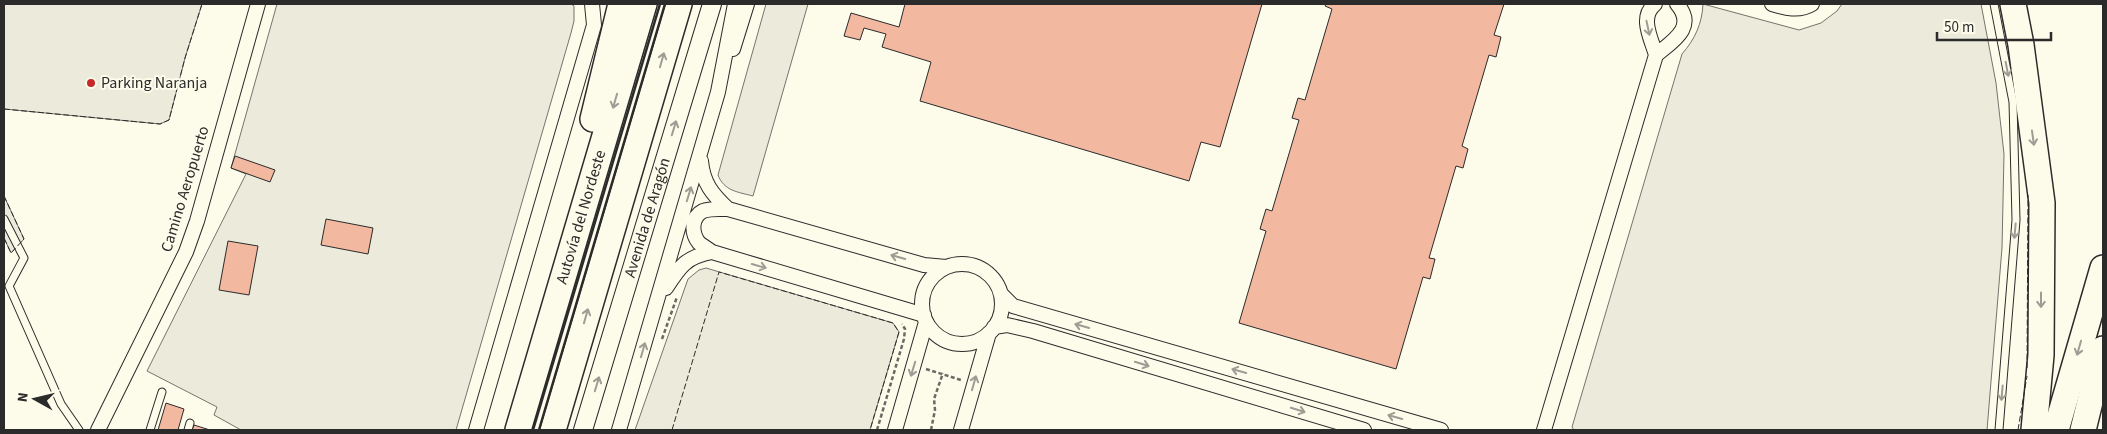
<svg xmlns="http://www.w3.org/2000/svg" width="2107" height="434" font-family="'Source Sans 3',sans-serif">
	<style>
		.green { fill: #ecebdb; stroke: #74746e }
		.parking { fill: #eceadb; stroke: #74746e }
		.building { fill: #f2b8a0; stroke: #2b2b2b }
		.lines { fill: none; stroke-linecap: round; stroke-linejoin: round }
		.service-casing { stroke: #2b2b2b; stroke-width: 9 }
		.minor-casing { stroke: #2b2b2b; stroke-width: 16 }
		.tertiary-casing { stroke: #2b2b2b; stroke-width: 20 }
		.motorway-casing { stroke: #2b2b2b; stroke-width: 28 }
		.path { stroke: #6a6964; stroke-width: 2.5; stroke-dasharray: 4 2.5; stroke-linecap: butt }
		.service { stroke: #fdfbea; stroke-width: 7 }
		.minor { stroke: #fdfbea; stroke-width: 14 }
		.tertiary { stroke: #fdfbea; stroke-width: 18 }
		.motorway { stroke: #fdfbea; stroke-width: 25 }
		.fence { stroke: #2b2b2b; stroke-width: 1; stroke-dasharray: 6 2.5; stroke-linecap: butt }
		.wall { stroke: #2b2b2b; stroke-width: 2.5 }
		.oneway { stroke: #9e9d94 }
		.poi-dot { fill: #c62828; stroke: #fdfbea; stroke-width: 2 }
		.labels { text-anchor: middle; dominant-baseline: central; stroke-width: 4; stroke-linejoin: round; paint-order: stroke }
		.poi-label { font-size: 16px; fill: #2b2b2b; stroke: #fdfbea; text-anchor: start }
		.street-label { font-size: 16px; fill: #2b2b2b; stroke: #fdfbea }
	</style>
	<rect width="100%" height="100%" fill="#fdfbea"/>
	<path class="green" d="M766,4H808L753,196C738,192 724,191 718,175Z
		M1703,4L1799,30L1821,23L1837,11L1842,4H1981L1996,83L2004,154L2002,248L1987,430H1574L1572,427L1682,54C1695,39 1702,24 1703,4Z
		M706,268L893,323L899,332L870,430H635L688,279L699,270Z"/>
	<path class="parking" d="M4,4H202L185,58L169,120L160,124L4,109Z
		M277,4H571L574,6V21L571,33L456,430H241L214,415L217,407L147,371L246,174L231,168Z
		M4,196L24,239L11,253L4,238Z"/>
	<path class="building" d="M905,4H1262L1220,147L1201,142L1189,181L920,101L931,62L882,47L886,34L864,28L860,40L844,36L851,13L899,27Z
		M1326,4H1504L1494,35L1501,37L1496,57L1489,55L1462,146L1468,149L1463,168L1456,166L1429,258L1435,259L1430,279L1423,277L1396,369L1239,323L1266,231L1260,229L1266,209L1272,211L1299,120L1292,118L1298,98L1305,100L1332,9L1325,6Z
		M235,156L275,170L270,182L231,168Z
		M326,219L373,228L368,254L321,245Z
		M228,241L258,246L249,295L219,290Z
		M166,403L184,409L178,430H158Z
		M194,425L210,430H192Z"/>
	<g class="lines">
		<g class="service-casing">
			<path id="service" d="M1994,4L2013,102L2016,220L1999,430
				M4,219L24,258L9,286L61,404L79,430
				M150,430L162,392
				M188,430L190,423"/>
		</g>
		<g class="minor-casing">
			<path id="minor" d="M1772,4C1785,8 1799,12 1812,4
				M733,49L747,4
				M1656,55C1673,41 1697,27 1677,4
				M701,161C703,183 712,194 728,209
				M922 304a40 40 0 1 1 80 0a40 40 0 1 1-80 0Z
				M666,288C680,266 686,257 712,252
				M1001,294L1013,306L1441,430
				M924,315L712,252C708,249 703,246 699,243C691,233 691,217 703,211C710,208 720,209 728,209L924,265L946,267
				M994,327L1007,325L1033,331L1364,430
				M98,430L186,252L197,221L258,4
				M476,430L594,25L592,4
				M619,430L718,92L735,4
				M895,430L926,322
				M961,430L989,333
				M1544,430L1656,55C1651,38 1639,17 1655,4"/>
		</g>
		<g class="tertiary-casing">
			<g id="tertiary">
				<path id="s1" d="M583,430L712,4"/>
			</g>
		</g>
		<g class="motorway-casing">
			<g id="motorway">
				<path d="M2013,4L2021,45L2042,203L2041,355L2034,430"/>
				<path d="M593,119L621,4"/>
				<path id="s2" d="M518,430L644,4"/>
				<path d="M553,430L679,4"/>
				<path d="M2056,430L2103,268"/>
				<path d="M2083,430L2103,349"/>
			</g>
		</g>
		<path class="path" d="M662,339L677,297
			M926,369L961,380
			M877,430L904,339L905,329L902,324
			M931,430L935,410L934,399L943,373"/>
		<use href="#service" class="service"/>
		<use href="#minor" class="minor"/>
		<use href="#tertiary" class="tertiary"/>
		<use href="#motorway" class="motorway"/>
		<path class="fence" d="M4,109L160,124L169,120L185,58L202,4
			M4,196L24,239L11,253L4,238
			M2027,368L2028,195
			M672,430L719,272L893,323L899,332L870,430
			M2018,430L2027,376"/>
		<path class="wall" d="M533,430L660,4
			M539,430L665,4"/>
	</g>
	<defs><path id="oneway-shaft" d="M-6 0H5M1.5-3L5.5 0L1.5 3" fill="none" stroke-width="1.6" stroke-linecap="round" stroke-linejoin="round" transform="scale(1.25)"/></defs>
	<g class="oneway">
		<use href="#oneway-shaft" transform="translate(1648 28) rotate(78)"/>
		<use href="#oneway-shaft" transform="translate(662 60) rotate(-74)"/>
		<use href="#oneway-shaft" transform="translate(2007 69) rotate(79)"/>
		<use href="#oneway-shaft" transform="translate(615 101) rotate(106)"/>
		<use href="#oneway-shaft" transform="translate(674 128) rotate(-73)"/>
		<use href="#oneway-shaft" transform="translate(2033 138) rotate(82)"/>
		<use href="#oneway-shaft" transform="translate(689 194) rotate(-73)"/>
		<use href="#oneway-shaft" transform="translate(2015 231) rotate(95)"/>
		<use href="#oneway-shaft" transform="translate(898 257) rotate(-164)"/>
		<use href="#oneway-shaft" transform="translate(759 266) rotate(16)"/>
		<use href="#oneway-shaft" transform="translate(2041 300) rotate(90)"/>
		<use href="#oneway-shaft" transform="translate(586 316) rotate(-74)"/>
		<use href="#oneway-shaft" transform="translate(1082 326) rotate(-164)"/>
		<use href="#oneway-shaft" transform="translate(2079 348) rotate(106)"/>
		<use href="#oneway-shaft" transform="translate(643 350) rotate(-74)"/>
		<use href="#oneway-shaft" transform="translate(1142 364) rotate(17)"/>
		<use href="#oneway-shaft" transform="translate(913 369) rotate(107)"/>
		<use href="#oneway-shaft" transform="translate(1239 371) rotate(-164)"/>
		<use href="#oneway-shaft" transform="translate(974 383) rotate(-74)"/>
		<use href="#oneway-shaft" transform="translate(597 384) rotate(-73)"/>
		<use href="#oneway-shaft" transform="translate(2002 393) rotate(95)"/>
		<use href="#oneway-shaft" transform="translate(1298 410) rotate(17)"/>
		<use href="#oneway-shaft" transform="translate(1395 417) rotate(-164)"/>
	</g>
	<circle class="poi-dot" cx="91" cy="83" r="5"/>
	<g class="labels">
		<g class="poi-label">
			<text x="101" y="83">Parking Naranja</text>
		</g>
		<g class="street-label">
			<text transform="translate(185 189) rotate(-73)">Camino Aeropuerto</text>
			<text stroke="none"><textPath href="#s2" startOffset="222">Autovía del Nordeste</textPath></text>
			<text stroke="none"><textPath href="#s1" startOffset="222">Avenida de Aragón</textPath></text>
		</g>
	</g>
	<rect width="2107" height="434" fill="none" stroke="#2b2b2b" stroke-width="10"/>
	<g transform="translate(35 399) rotate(278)" stroke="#fdfbea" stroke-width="4" paint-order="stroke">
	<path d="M0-4L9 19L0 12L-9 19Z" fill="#2b2b2b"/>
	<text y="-8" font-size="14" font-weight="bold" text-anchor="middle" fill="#2b2b2b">N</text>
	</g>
	<path d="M1937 32v8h114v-8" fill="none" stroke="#2b2b2b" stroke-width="2.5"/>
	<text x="1944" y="32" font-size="15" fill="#2b2b2b" stroke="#fdfbea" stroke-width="4" paint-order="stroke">50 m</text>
</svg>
